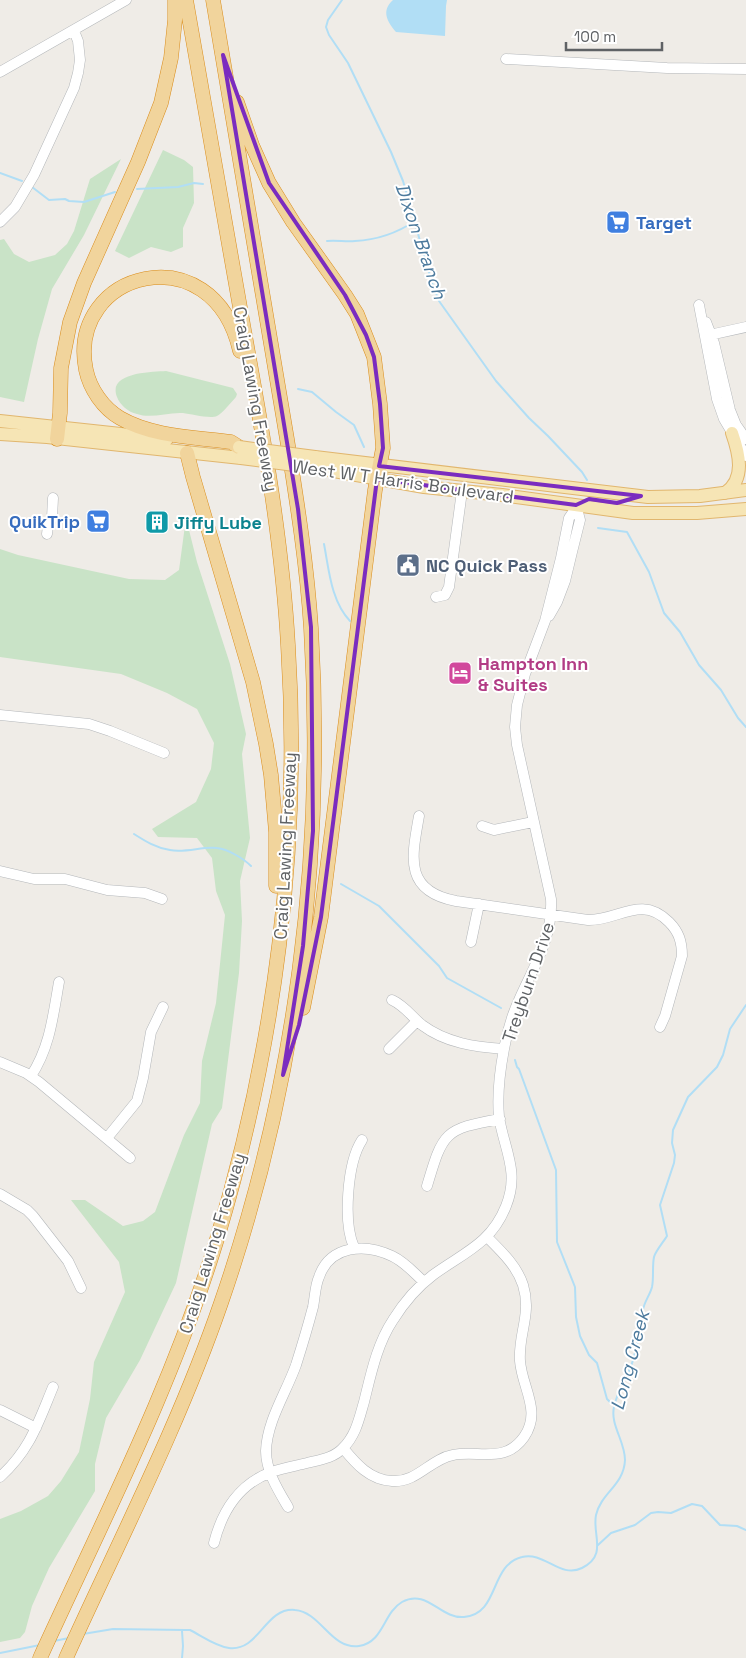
<svg xmlns="http://www.w3.org/2000/svg" width="746" height="1658" font-family="'Space Grotesk',sans-serif">
	<style>
		.green { fill: #c9e3c7 }
		.water { fill: #b1def5 }
		.lines { fill: none; stroke-linecap: round; stroke-linejoin: round }
		.stream { stroke: #b1def5; stroke-width: 2 }
		.minor-casing { stroke: #b4b7ba; stroke-width: 11 }
		.major-casing { stroke: #e1b66e; stroke-width: 14 }
		.highway-casing { stroke: #da8d1c; stroke-width: 15 }
		.minor { stroke: #fff; stroke-width: 10 }
		.major { stroke: #f6e5b5; stroke-width: 12 }
		.highway { stroke: #f1d49c; stroke-width: 14 }
		.major-bridge-casing { stroke: #e1b66e; stroke-width: 14; stroke-linecap: butt }
		.major-bridge { stroke: #f6e5b5; stroke-width: 12 }
		.marked { fill: none; stroke: #7b2cbf; stroke-width: 4; stroke-linejoin: round }
		.labels { text-anchor: middle; dominant-baseline: central; stroke-width: 4; stroke-linejoin: round; paint-order: stroke }
		.shop-label { font-size: 18px; font-weight: bold; fill: #366cbe; stroke: #fff; text-anchor: start }
		.street-label { font-size: 18px; fill: #5f6265; stroke: #fff }
		.culture-label { font-size: 18px; font-weight: bold; fill: #0d838f; stroke: #fff; text-anchor: start }
		.service-label { font-size: 18px; font-weight: bold; fill: #4e5e75; stroke: #fff; text-anchor: start }
		.hotel-label { font-size: 18px; font-weight: bold; fill: #b23c85; stroke: #fff; text-anchor: start }
		.water-label { font-size: 19px; font-style: italic; fill: #4c7a9d; stroke: #fff }
	</style>
	<rect width="100%" height="100%" fill="#efece7"/>
	<path class="green" d="M163,150L184,160L193,167L194,203L183,228V247L171,252L151,247L129,258L115,251Z
		M121,159L84,235L52,289L38,339L24,402L0,397V240L4,239L14,254L29,262L55,255L67,244L74,231L90,179Z
		M166,371L233,388L237,394L236,397C232,401 222,414 217,416C210,419 191,414 183,413C168,412 151,419 137,414C128,412 120,405 117,397C107,372 152,372 166,371Z
		M186,518L197,562L230,664L246,734L242,754L250,838L240,881L242,921L239,973L222,1108L212,1124L176,1283L140,1360L106,1418L95,1464V1491L49,1568L32,1606L25,1632L20,1638L0,1642V1519L21,1511L48,1496L61,1481L79,1452L90,1399L94,1362L125,1292L119,1262L71,1200H85L123,1226L143,1221L155,1212L184,1135L200,1103L202,1061L216,1003L225,915L216,891L212,858L197,838L158,837L152,829L196,802L211,769L214,743L197,709L167,693L121,674L0,657V549L18,555L129,579L165,580L179,570Z"/>
	<path class="water" d="M393,0H447L446,6L445,36L396,32C387,21 381,11 393,0Z"/>
	<g class="lines">
		<path class="stream" d="M342,0L328,20L326,27L329,35L348,63L391,152L403,181L432,283L439,301L496,381L529,418L548,436L582,472L587,480
			M0,173L22,181
			M32,187L49,200L65,199L69,201L84,202L115,192
			M137,189L178,187L194,183L203,184
			M327,241C337,240 346,242 355,241C377,240 397,233 415,221
			M298,389L312,392L336,412L354,425L364,447
			M598,528L627,532L649,572L664,613L680,632L699,665L721,690L738,718L746,727
			M324,544C329,570 331,601 350,621
			M134,834C145,841 156,848 170,850C186,853 203,846 217,848C228,849 244,859 251,866
			M341,884L379,906L439,966L447,978L501,1008
			M515,1060L517,1067L519,1069L556,1170L557,1242L575,1287L576,1317L580,1336L589,1355L597,1363L607,1399L614,1406
			M598,1545L611,1533L635,1525L651,1513L658,1512L671,1513L692,1504L702,1506L720,1525L737,1526L746,1530
			M182,1631L183,1646L182,1658
			M83,1634L113,1629L185,1630H190C202,1636 215,1646 229,1648C259,1652 265,1607 295,1610C321,1612 331,1650 359,1646C384,1642 383,1613 402,1602C427,1588 440,1619 464,1617C500,1614 489,1565 522,1557C544,1551 560,1579 582,1568C608,1555 592,1535 596,1515C601,1493 624,1485 625,1460C625,1441 610,1425 614,1407C617,1390 629,1376 633,1360C638,1344 640,1327 643,1310C644,1302 650,1295 652,1287C654,1277 652,1267 654,1257C655,1252 664,1241 667,1236L660,1205L674,1163L675,1155L672,1143L673,1130L688,1097L717,1067L723,1055L730,1029L746,1005
			M54,1641L69,1638
			M0,1653L40,1645"/>
		<g class="minor-casing">
			<path id="minor" d="M506,59L667,68L746,69
				M0,72L126,0
				M0,222L15,207L34,175L74,88L78,73L80,60L78,41L74,31
				M699,305L717,399L724,419L746,456
				M706,322L714,343L730,410L736,425L746,439
				M705,336L746,327
				M47,534L48,526L52,518L53,498
				M436,597L445,595L449,587L462,491
				M549,616L557,602L565,581L572,552L580,520L576,505
				M0,715L89,724L110,731L164,753
				M419,816C412,856 403,891 456,901L588,920C618,921 641,894 669,922C679,932 682,942 682,956L665,1016L660,1027
				M482,826L494,830L533,822
				M0,871L34,879H65L107,890L145,893L162,899
				M471,942L479,904
				M392,1000C405,1006 412,1017 422,1025C446,1043 475,1047 504,1049
				M389,1049L417,1021
				M0,1062L26,1073L39,1082L130,1158
				M31,1076C50,1047 53,1016 59,982
				M107,1138L137,1101L143,1078L151,1032L163,1007
				M427,1186C443,1132 444,1129 500,1119
				M0,1194L27,1210L33,1216L68,1261L81,1288
				M354,1247C343,1223 347,1163 362,1140
				M0,1410L36,1428
				M343,1448C356,1464 370,1480 392,1481C417,1483 430,1459 453,1455C479,1450 505,1464 524,1437C542,1411 522,1388 520,1361C518,1334 532,1314 523,1285C517,1266 501,1251 487,1237
				M0,1477C30,1450 38,1423 53,1387
				M288,1507C278,1490 266,1471 266,1451C267,1421 286,1393 296,1365C302,1346 308,1326 313,1307C315,1297 315,1286 319,1277C330,1245 365,1243 392,1256C405,1262 414,1273 424,1282
				M214,1543C222,1511 240,1483 272,1472C283,1468 295,1466 307,1463C319,1460 334,1458 343,1448C356,1435 359,1419 364,1402C371,1374 377,1344 393,1320C403,1304 417,1287 433,1275C463,1253 491,1244 506,1206C520,1172 504,1149 499,1117C497,1095 500,1070 504,1049C507,1033 512,1015 519,1000C534,966 553,937 551,899L517,745L515,727L517,705L525,674L545,621L561,558L569,518L576,508"/>
		</g>
		<g class="major-casing">
			<path id="major" d="M0,421L167,439
				M0,434L47,437L241,458
				M315,457L648,497L700,496L746,490
				M317,468L424,487L502,495L633,513H697L746,509
				M725,493C746,479 739,453 732,433"/>
		</g>
		<g class="highway-casing">
			<path id="highway" d="M237,102L252,145L269,183L293,222L345,295L357,314L374,357L380,404L383,448L375,490L321,917L303,1008
				M57,439L60,413L61,368L70,322L84,283L138,162L161,103L171,58L175,20V0
				M239,447L231,442C195,437 153,437 120,418C103,408 90,389 86,370C66,271 213,232 240,351
				M187,453L193,477L253,682L266,744L271,775L276,832V886
				M40,1658C103,1520 173,1384 217,1239C275,1047 301,845 288,645C282,539 263,435 244,330C225,220 205,110 186,0
				M66,1658C119,1541 179,1425 221,1303C296,1086 325,857 311,628C307,565 297,502 287,439L213,0"/>
		</g>
		<use href="#minor" class="minor"/>
		<use href="#major" class="major"/>
		<use href="#highway" class="highway"/>
		<g class="major-bridge-casing">
			<path id="major-bridge" d="M239,447L315,457
				M241,458L317,468"/>
		</g>
		<use href="#major-bridge" class="major-bridge"/>
	</g>
	<path class="marked" d="M223,55L269,183L345,295L366,335L374,357L380,404L383,448L379,466L641,496L617,503L589,499L576,505L377,479L321,917L299,1025L283,1075L303,946L313,831L311,627L298,509Z"/>
	<defs>
		<g id="supermarket-square" transform="scale(1.25)"><rect x="-9" y="-9" width="18" height="18" rx="4" fill="#3f7fe0" stroke="#fff"/><path d="M-6-5.5h2.5l.6 2H6L4.5 2H-2.5L-4.4-4H-6ZM-1.5 3.2a1.3 1.3 0 1 0 .1 0ZM3 3.2a1.3 1.3 0 1 0 .1 0Z" fill="#fff"/></g>
		<g id="building-square" transform="scale(1.25)"><rect x="-9" y="-9" width="18" height="18" rx="4" fill="#0f9aa8" stroke="#fff"/><path d="M-4-6H4V6H1V3H-1V6H-4ZM-2.5-4.3h1.7v1.8h-1.7ZM.8-4.3h1.7v1.8H.8ZM-2.5-1h1.7V.8h-1.7ZM.8-1h1.7V.8H.8Z" fill="#fff"/></g>
		<g id="civic-square" transform="scale(1.25)"><rect x="-9" y="-9" width="18" height="18" rx="4" fill="#5c6f8a" stroke="#fff"/><path d="M-.6-6.5H3V-4.5H.6V-3L4-1V1h2V6H-6V1h2V-1L-.6-3ZM-1.2 2.5V6h2.4V2.5Z" fill="#fff"/></g>
		<g id="hotel-square" transform="scale(1.25)"><rect x="-9" y="-9" width="18" height="18" rx="4" fill="#d1479c" stroke="#fff"/><path d="M-6-4.5h1.5V1H6V5H4.5V3h-9V5H-6ZM-4 0a1.8 1.8 0 1 1 3.6 0ZM.5 0V-2.5h3Q6-2.5 6 0Z" fill="#fff"/></g>
	</defs>
	<g fill-rule="evenodd">
		<use href="#supermarket-square" x="618" y="222"/>
		<use href="#supermarket-square" x="98" y="521"/>
		<use href="#building-square" x="157" y="522"/>
		<use href="#civic-square" x="408" y="565"/>
		<use href="#hotel-square" x="460" y="673"/>
	</g>
	<g class="labels">
		<g class="shop-label">
			<text x="636" y="222">Target</text>
			<text x="80" y="521" text-anchor="end">QuikTrip</text>
		</g>
		<g class="street-label">
			<text transform="translate(256 399) rotate(80)">Craig Lawing Freeway</text>
			<text transform="translate(403 481) rotate(8)">West W T Harris Boulevard</text>
			<text transform="translate(285 846) rotate(-87)">Craig Lawing Freeway</text>
			<text transform="translate(528 982) rotate(-71)">Treyburn Drive</text>
			<text transform="translate(212 1243) rotate(-73)">Craig Lawing Freeway</text>
		</g>
		<g class="culture-label">
			<text x="174" y="522">Jiffy Lube</text>
		</g>
		<g class="service-label">
			<text x="426" y="565">NC Quick Pass</text>
		</g>
		<g class="hotel-label">
			<text x="478" y="663">Hampton Inn<tspan x="478" dy="21">&amp; Suites</tspan></text>
		</g>
		<g class="water-label">
			<text transform="translate(421 241) rotate(71)">Dixon Branch</text>
			<text transform="translate(630 1360) rotate(-75)">Long Creek</text>
		</g>
	</g>
	<path d="M566 42v8h96v-8" fill="none" stroke="#5f6265" stroke-width="2.5"/>
	<text x="574" y="42" font-size="15" fill="#5f6265" stroke="#ffffff" stroke-width="4" paint-order="stroke">100 m</text>
</svg>
